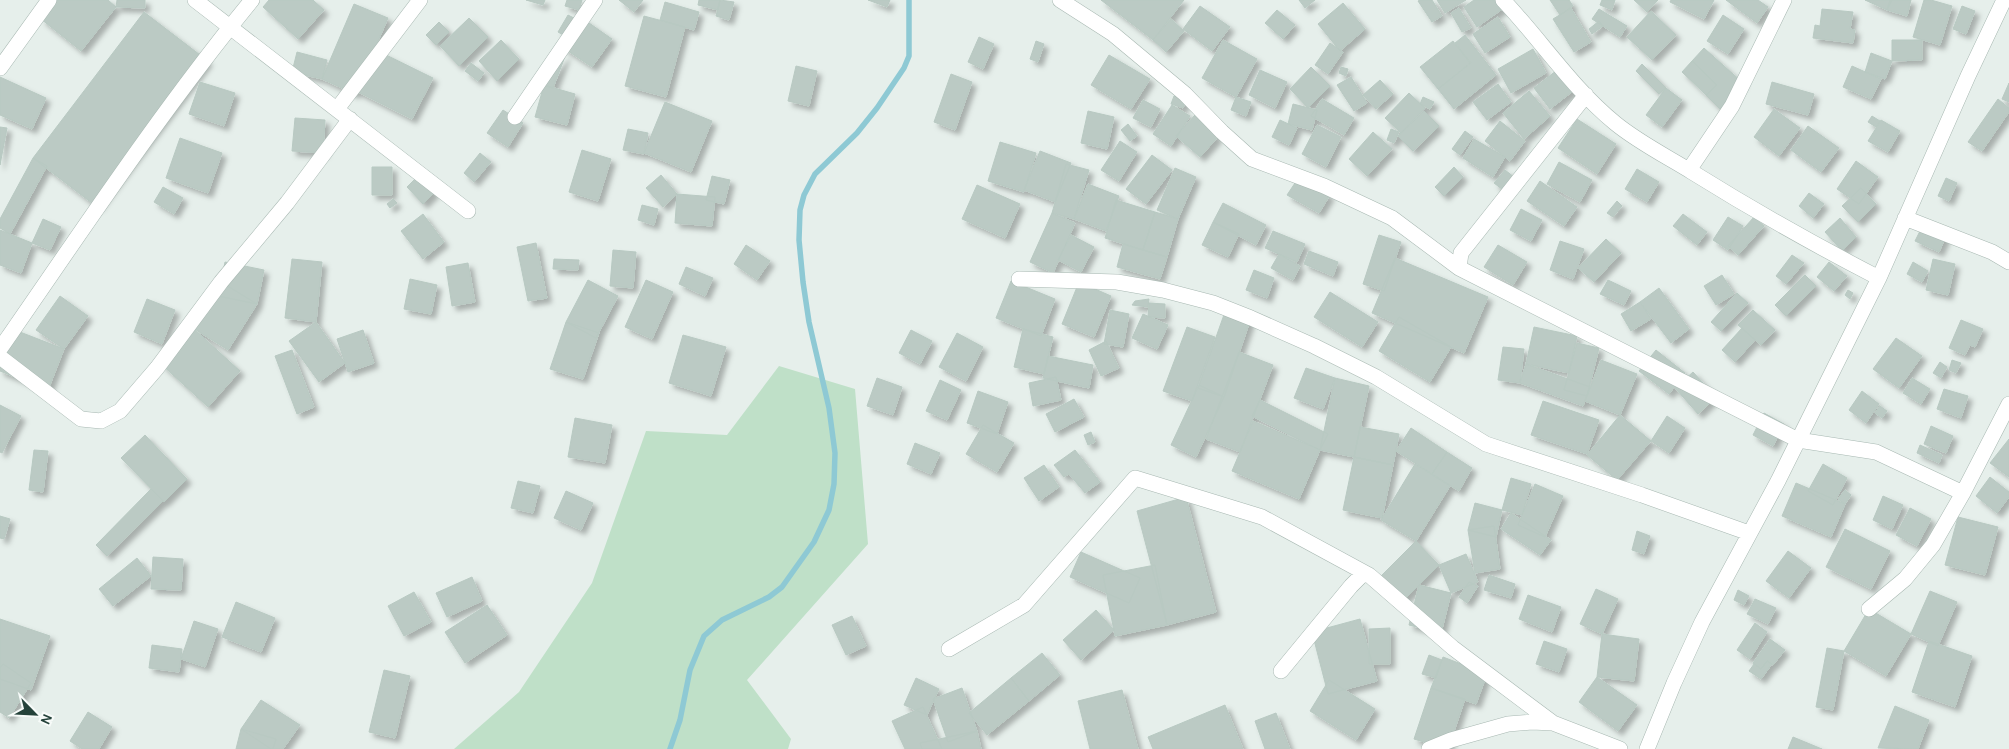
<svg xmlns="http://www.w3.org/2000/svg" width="2009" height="749" font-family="Karla,sans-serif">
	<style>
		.green { fill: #bfe0c8 }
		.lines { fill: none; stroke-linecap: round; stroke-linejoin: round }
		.stream { stroke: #8ec9d4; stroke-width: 5.5 }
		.building { fill: #bbcac4; stroke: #b8c9c2; filter: url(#shadow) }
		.street-casing { stroke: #a8b8b2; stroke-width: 16 }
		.street { stroke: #fff; stroke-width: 15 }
	</style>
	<defs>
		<filter id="shadow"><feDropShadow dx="4.5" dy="4.5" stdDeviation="2.5" flood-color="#0004"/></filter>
	</defs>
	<rect width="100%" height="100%" fill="#e6efeb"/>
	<path class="green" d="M779,366L855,389L868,544L747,680L791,739L788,749H454L519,692L592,583L646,431L727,435Z"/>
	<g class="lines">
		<path class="stream" d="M670,749L680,720L690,670L704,636L722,620L769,597L782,587L814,542L829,510L834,484L835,453L829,408L809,322L803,282L799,240L800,210L804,195L815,174L857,133L877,108L904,68L909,56V0"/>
	</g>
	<path class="building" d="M57,0H108L116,7L81,51L41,19Z
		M117,0H145V8L116,7Z
		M269,0H313L324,10L298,39L263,7Z
		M526,0H545L543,5Z
		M567,0H582L579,10L565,6Z
		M619,0H643L634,12Z
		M699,0H720L718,10L698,5Z
		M720,0L734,2L729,20L716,16Z
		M868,0H890L887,7Z
		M1101,0H1184L1153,40Z
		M1299,0H1315L1305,8Z
		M1420,0H1432L1442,16L1432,22L1418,1Z
		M1437,0H1466L1445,13Z
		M1474,0H1498L1504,8L1477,27L1464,7Z
		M1550,0H1569L1573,6L1560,15Z
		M1602,0H1615L1612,10L1600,5Z
		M1634,0H1658L1647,12Z
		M1671,0H1714L1704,19L1670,2Z
		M1726,0H1758L1768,7L1757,23Z
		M1865,0H1892L1887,10Z
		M1890,0H1911L1907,16L1887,10Z
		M1924,0H1931L1952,6L1940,45L1913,37Z
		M665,2L699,12L694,30L660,20Z
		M1343,3L1365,29L1340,51L1318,24Z
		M354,4L388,18L355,94L322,79Z
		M1200,6L1230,27L1212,51L1183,29Z
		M1962,6L1975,11L1966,34L1953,29Z
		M1459,8L1471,28L1462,32L1451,13Z
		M1571,8L1591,42L1574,52L1553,19Z
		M1599,9L1627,26L1620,37L1592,19Z
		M1822,9L1853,12L1850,29L1855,30L1853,43L1813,38L1815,25L1820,26Z
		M1277,10L1295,25L1283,39L1265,23Z
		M1651,11L1676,35L1652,60L1627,37Z
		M144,12L208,61L97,207L33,158Z
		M568,15L582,22L572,40L558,32Z
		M1723,15L1744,29L1728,54L1707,41Z
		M644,16L685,27L666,97L625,86Z
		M1498,17L1510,37L1485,53L1473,34Z
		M469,18L488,37L459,66L440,46Z
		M582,18L612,39L592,67L562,47Z
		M1171,19L1184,31L1166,52L1153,40Z
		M1599,21L1603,26L1592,34L1589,29Z
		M439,22L449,32L436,45L426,35Z
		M1465,35L1496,75L1454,109L1438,89L1471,63L1455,43Z
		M979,37L994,44L983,69L968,62Z
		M501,40L519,59L497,81L479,61Z
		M1223,40L1257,59L1236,97L1202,78Z
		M1892,40H1922V60L1892,61Z
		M1036,41L1044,44L1038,62L1030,59Z
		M1453,41L1470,63L1438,89L1420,67Z
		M1330,43L1343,52L1328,74L1315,65Z
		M1704,48L1742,82L1720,109L1706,95L1717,85L1692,61Z
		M1533,49L1546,73L1511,93L1498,69Z
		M376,50L433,78L412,119L356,91Z
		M297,52L327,60L322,79L292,72Z
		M1871,53L1892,61L1885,79L1865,72Z
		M566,54L553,88L540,84Z
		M1109,55L1150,79L1131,109L1091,85Z
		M1692,61L1717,85L1706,95L1682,72Z
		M471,63L484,73L478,81L465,71Z
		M1642,64L1666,88L1659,94L1636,71Z
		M796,66L817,71L809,106L788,101Z
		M1852,66L1881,79L1871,99L1843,87Z
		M1311,67L1330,86L1308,108L1290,89Z
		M1341,67L1348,69L1346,76L1339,73Z
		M1561,67L1577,88L1550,109L1534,88Z
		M1260,70L1287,82L1275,108L1249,95Z
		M951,74L972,82L955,130L934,122Z
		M0,77L46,98L32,129L0,115Z
		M1351,77L1367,103L1354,111L1337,85Z
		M1380,80L1393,94L1376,109L1363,95Z
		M200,82L235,93L224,126L189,114Z
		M1772,82L1814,94L1808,115L1766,104Z
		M2009,83V102L2002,99Z
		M1498,84L1511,102L1487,120L1473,102Z
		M544,85L575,94L567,125L535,117Z
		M1666,88L1682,100L1662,127L1646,115Z
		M1529,91L1550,116L1524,139L1503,113Z
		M1409,93L1425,108L1401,133L1385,118Z
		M1174,96L1186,100L1183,108L1171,104Z
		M1236,97L1251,102L1246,116L1231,110Z
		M1423,97L1434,102L1430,109L1420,104Z
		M1322,99L1354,118L1344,135L1311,116Z
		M1998,99L2009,108V112L1982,151L1968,142Z
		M1143,100L1160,109L1151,127L1133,118Z
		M665,102L712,121L691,172L644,153Z
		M1293,104L1317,110L1312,130L1288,124Z
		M1172,105L1190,116L1171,146L1153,134Z
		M1774,109L1800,128L1779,156L1754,137Z
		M503,110L523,123L508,147L487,133Z
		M1088,111L1114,117L1107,149L1081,143Z
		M1424,111L1439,126L1413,151L1398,136Z
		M1195,115L1218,137L1200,157L1176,136Z
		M1872,116L1880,121L1876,127L1868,122Z
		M295,118L325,120L323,153L292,151Z
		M1577,119L1616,144L1597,174L1558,148Z
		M1280,120L1297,128L1289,145L1272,137Z
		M1881,120L1900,131L1888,152L1868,141Z
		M1500,121L1525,141L1510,161L1485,141Z
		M1128,124L1137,136L1130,141L1121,130Z
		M1317,125L1341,137L1326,167L1302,154Z
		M1808,126L1839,148L1821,172L1791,150Z
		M0,127L7,128L0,165Z
		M628,129L648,133L644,154L623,150Z
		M1391,129L1399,132L1394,143L1387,140Z
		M1465,131L1473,137L1460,155L1452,149Z
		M1373,132L1392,149L1367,176L1349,159Z
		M180,138L222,153L208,193L166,178Z
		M1474,139L1505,157L1493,177L1463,158Z
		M1120,141L1137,152L1119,181L1101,170Z
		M1000,142L1036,153L1024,192L988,181Z
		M582,150L611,159L598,201L569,192Z
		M1040,151L1071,163L1055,202L1024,190Z
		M480,153L491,162L474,182L464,173Z
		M1152,155L1172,170L1146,204L1126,189Z
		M33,158L47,166L10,234L0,228V219Z
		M1856,161L1878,177L1859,204L1837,189Z
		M1559,162L1592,180L1580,202L1547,184Z
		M1066,164L1089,170L1074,219L1052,213Z
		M372,167H392V195H372Z
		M1454,167L1463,177L1444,196L1435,187Z
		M1175,168L1196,177L1178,219L1157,210Z
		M1637,169L1659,182L1647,202L1625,189Z
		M1505,170L1514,177L1503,190L1494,183Z
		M419,175L435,192L423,204L407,187Z
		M661,175L677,194L663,207L646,188Z
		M712,176L730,180L724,204L706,200Z
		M1946,178L1957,183L1949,201L1938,196Z
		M1297,180L1330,195L1319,213L1287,195Z
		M1540,181L1577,207L1564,226L1527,201Z
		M1088,184L1119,196L1106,231L1074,219Z
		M977,185L1020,204L1005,238L962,219Z
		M163,187L183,198L174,214L154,202Z
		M1861,188L1876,204L1858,222L1842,206Z
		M1809,193L1824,204L1813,218L1799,206Z
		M677,194L715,197L712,226L675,223Z
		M393,199L397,203L390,208L387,204Z
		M1116,200L1155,212L1143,250L1105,238Z
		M1617,201L1622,206L1613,217L1607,213Z
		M1223,203L1266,225L1256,245L1213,222Z
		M642,205L658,209L654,225L638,220Z
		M1521,209L1542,220L1531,241L1510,230Z
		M1155,212L1178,219L1167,257L1143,250Z
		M1052,213L1075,223L1053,273L1030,262Z
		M423,214L444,242L423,259L401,231Z
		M1683,214L1707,232L1697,245L1673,226Z
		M1728,217L1743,226L1728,250L1713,240Z
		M1754,217L1764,226L1738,255L1728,246Z
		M1840,218L1856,237L1842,251L1825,232Z
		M43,219L61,227L50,250L32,243Z
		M1213,222L1239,234L1228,257L1202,245Z
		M1924,223L1947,234L1939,252L1915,241Z
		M0,230L32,243L21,273L0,265Z
		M1273,231L1305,244L1297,262L1265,248Z
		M1071,235L1094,247L1081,272L1058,260Z
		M1379,235L1401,242L1384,291L1363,284Z
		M1606,239L1621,253L1594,282L1578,268Z
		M1560,241L1584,249L1573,279L1550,270Z
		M536,243L547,298L528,301L517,247Z
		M1123,244L1167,257L1160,279L1117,267Z
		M746,245L770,261L757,280L734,264Z
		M1498,245L1527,262L1513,285L1484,267Z
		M613,250L636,252L633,288L610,286Z
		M1309,251L1338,262L1333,276L1304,264Z
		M1279,254L1300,266L1293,280L1271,268Z
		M1792,255L1804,263L1786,284L1776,276Z
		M1395,258L1488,297L1464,353L1372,313Z
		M292,259L322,262L316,322L285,318Z
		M554,259L579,260L578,270L553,269Z
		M1933,259L1955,264L1948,295L1926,290Z
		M225,262L264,270L257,304L218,296Z
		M1829,262L1847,276L1834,291L1817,277Z
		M1913,262L1928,271L1922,282L1907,274Z
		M468,263L475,302L452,306L446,267Z
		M686,267L713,278L705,296L679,284Z
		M1254,270L1274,278L1267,298L1246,290Z
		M1722,275L1734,294L1716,305L1704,286Z
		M1805,275L1816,286L1786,316L1775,305Z
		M410,279L437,285L431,314L404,309Z
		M588,280L618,296L596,338L566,322Z
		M646,280L673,292L652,339L625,327Z
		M1608,280L1631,291L1624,305L1600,294Z
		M1011,281L1055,299L1041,336L996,318Z
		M221,282L257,304L228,350L193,328Z
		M1079,282L1111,296L1094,337L1062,324Z
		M1659,288L1689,329L1671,343L1640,302Z
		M1848,290L1853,293L1850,299L1845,295Z
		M1330,292L1378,322L1362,347L1314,317Z
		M1737,293L1748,303L1721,331L1711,322Z
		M60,296L88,316L64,349L36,330Z
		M147,299L175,310L162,344L134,332Z
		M1149,299L1148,307L1132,305L1135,301Z
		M1640,302L1651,319L1631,331L1621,314Z
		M1149,303L1165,304V318L1148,317Z
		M1226,309L1251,318L1224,397L1198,388Z
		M1110,310L1129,314L1123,347L1104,344Z
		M1753,310L1775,330L1761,345L1738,325Z
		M1143,314L1168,325L1157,349L1132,338Z
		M1399,317L1451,347L1430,382L1379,351Z
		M1961,320L1983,329L1975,347L1970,345L1965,355L1949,348Z
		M316,322L345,363L319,382L289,341Z
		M566,322L599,333L583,379L550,369Z
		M7,327L64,349L48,390L0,371V344Z
		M1187,327L1215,337L1192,401L1163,391Z
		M1534,327L1577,336L1569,373L1526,364Z
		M193,328L240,371L208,407L161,364Z
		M1742,328L1755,340L1735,362L1722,350Z
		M1023,329L1053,337L1044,374L1014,367Z
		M363,330L374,363L348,372L337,339Z
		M911,330L932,341L920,364L899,353Z
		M957,333L983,347L966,381L939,367Z
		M683,335L726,347L711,396L669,383Z
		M1896,338L1922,356L1899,388L1873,369Z
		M1106,341L1119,368L1101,376L1089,350Z
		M1577,343L1599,348L1587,396L1564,390Z
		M1503,347L1524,349L1520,383L1498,380Z
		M292,350L314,407L297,414L275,356Z
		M1656,350L1685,373L1669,394L1639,371Z
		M1239,352L1273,365L1240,452L1206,439Z
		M1048,356L1093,365L1089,388L1043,378Z
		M1601,360L1637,374L1620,415L1585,401Z
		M1952,360L1961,363L1956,373L1949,370Z
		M1940,362L1947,367L1941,378L1933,373Z
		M1526,364L1590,387L1583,406L1520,383Z
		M1306,368L1335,378L1323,409L1294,398Z
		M1693,372L1716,397L1698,414L1675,388Z
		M1056,377L1061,400L1033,406L1029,383Z
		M877,378L902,387L893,415L867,406Z
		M1335,378L1369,386L1354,457L1320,450Z
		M1912,378L1930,389L1921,404L1903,393Z
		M940,380L961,390L947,420L926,411Z
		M1199,385L1224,397L1196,457L1171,445Z
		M1944,389L1968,396L1961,418L1937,409Z
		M978,391L1008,402L997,434L967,423Z
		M1862,391L1879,404L1866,423L1849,410Z
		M1074,399L1084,417L1055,432L1046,414Z
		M1260,400L1328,434L1320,450L1252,416Z
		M1543,401L1599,420L1587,454L1531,435Z
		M0,405L21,416L2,453L0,452Z
		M1880,406L1887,411L1882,418L1875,413Z
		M1764,413L1784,424L1773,446L1753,435Z
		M1620,415L1651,441L1617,480L1587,455Z
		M1667,416L1685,428L1669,453L1651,441Z
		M575,418L612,425L605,463L568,457Z
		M1253,421L1320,450L1299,499L1232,471Z
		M983,425L1014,443L997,472L966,454Z
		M1931,426L1953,436L1946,453L1924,444Z
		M1360,427L1399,434L1393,465L1354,457Z
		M1411,428L1447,452L1432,474L1396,451Z
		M1091,432L1095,442L1088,445L1084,435Z
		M145,435L187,479L164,502L121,458Z
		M2009,439V477L1990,463Z
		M915,443L940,453L931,474L907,464Z
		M1920,445L1942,455L1939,463L1917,453Z
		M34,450L48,451L43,492L29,490Z
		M1075,450L1100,482L1085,493L1069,474L1064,477L1054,465Z
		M1447,452L1472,468L1459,491L1432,474Z
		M1354,457L1393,465L1382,518L1343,510Z
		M1415,464L1450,486L1416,541L1381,520Z
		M1823,464L1847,478L1833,505L1808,491Z
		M1044,465L1059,487L1039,501L1024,478Z
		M1990,477L2009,492V497L1997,513L1976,496Z
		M1511,478L1531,484L1522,515L1502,510Z
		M518,481L540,486L533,513L511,508Z
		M1796,483L1845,504L1831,537L1782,516Z
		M1535,484L1563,496L1545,537L1518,525Z
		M151,489L163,501L107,556L96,545Z
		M1845,490L1851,495L1845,504L1838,499Z
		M566,491L593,503L581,530L554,518Z
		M1883,496L1903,505L1892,529L1873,520Z
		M1186,497L1216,612L1167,625L1137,511Z
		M1475,503L1502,510L1496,537L1468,530Z
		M1910,508L1931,519L1917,546L1896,535Z
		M1511,513L1551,540L1540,555L1501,529Z
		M0,516L10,519L4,539L0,538Z
		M1958,517L1998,527L1985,575L1945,565Z
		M1494,526L1500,569L1475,573L1468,530Z
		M1845,529L1890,551L1871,589L1826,567Z
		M1637,531L1650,536L1644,554L1632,550Z
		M1416,541L1439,565L1400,604L1377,580Z
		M1788,551L1811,568L1789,598L1766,581Z
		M1081,552L1140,578L1129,603L1070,577Z
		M1466,554L1478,582L1451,593L1439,565Z
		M153,557L183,559L181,590L151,589Z
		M137,558L151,576L113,606L99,589Z
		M1155,565L1167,625L1115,636L1103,575Z
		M1489,575L1515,584L1511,598L1484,590Z
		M472,577L482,601L447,617L436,593Z
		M1469,582L1478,586L1467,603L1459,597Z
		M1419,585L1451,593L1441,633L1409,625Z
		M1596,589L1618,599L1602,634L1580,624Z
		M1738,590L1749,596L1744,605L1734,600Z
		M1930,591L1957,602L1938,646L1911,634Z
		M414,592L431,622L404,636L388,606Z
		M1528,595L1561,607L1552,632L1519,619Z
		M1755,599L1776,608L1768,624L1747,614Z
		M236,602L275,618L261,652L222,637Z
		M487,605L507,635L465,663L445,632Z
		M1869,609L1911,634L1886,676L1844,651Z
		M1096,610L1114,630L1081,660L1063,640Z
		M852,616L866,646L846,655L832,625Z
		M0,619L50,636L31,690L0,679Z
		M1360,619L1377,681L1328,694L1312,632Z
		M194,621L218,629L205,667L181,659Z
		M1755,623L1767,632L1750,659L1737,650Z
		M1390,628V664H1369V629Z
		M1602,634L1639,639L1634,681L1597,677Z
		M1770,639L1785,650L1773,665L1767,661L1761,669L1753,663Z
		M1544,641L1567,649L1559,672L1536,664Z
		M1929,641L1972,656L1955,707L1912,692Z
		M152,645L182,649L179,672L149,668Z
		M1827,648L1844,651L1833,710L1816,707Z
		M1042,653L1060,675L1029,701L1011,678Z
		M1429,655L1442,660L1436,678L1422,674Z
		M1443,657L1487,674L1476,704L1431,688Z
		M1767,661L1772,664L1761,679L1749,671L1754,664L1761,669Z
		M3,664L31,683L9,718L0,712V668Z
		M384,670L410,676L395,738L369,732Z
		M1597,677L1637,705L1618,731L1579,702Z
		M916,678L939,689L927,715L904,705Z
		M1011,678L1029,701L987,735L969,713Z
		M1329,680L1375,709L1356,740L1310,711Z
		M962,688L977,731L948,742L933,699Z
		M1431,688L1465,699L1448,749L1414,739Z
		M1122,690L1138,749H1090L1078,701Z
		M261,700L300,725L283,749H271L241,729Z
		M1225,705L1243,749H1153L1148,737Z
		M1895,706L1929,720L1918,749L1878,748Z
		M923,707L942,749H905L892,721Z
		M88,712L112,727L99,749H82L70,741Z
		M1276,713L1290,749H1265L1255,721Z
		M241,729L276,739L273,749H236Z
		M977,731L981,749H922L920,743Z
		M1793,737L1822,749H1788Z"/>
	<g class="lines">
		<g class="street-casing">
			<path id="street" d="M195,0L468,211
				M1060,0L1113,34L1185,94L1222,132L1252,159L1324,186L1392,218L1459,268L1798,440L1876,452L1963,493
				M1503,0C1541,40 1572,88 1615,123C1638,142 1666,156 1692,172C1753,210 1815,245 1879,278
				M0,68L49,0
				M337,109L420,0
				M515,117L595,0
				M1689,170L1732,106L1784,0
				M1905,218L1992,252L2009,262
				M1459,268L1461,253L1586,95
				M1019,279L1117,282L1163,290L1213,303L1251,318L1314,346L1376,377L1486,444L1642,495L1749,533
				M0,349C82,231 161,111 252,0
				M0,357L81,419L101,421L120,411L157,368L221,282L287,203L350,119
				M1869,609L1905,579L1933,545L1963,493L2009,404
				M949,649L1024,605L1135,478L1262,517L1369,575L1453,648L1553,723
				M1281,671L1351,586L1362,575H1369
				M1429,749L1451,740L1508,724L1532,722L1553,723L1620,749
				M1647,749L1674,683L1702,622L1778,481L1879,278L1968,76L2004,0"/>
		</g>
		<use href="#street" class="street"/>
	</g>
	<g transform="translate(35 714) rotate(114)" stroke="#f7fbf9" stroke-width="4" paint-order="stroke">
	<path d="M0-4L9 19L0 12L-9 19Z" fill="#24423a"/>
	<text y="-8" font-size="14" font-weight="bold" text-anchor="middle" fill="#24423a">N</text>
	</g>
</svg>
